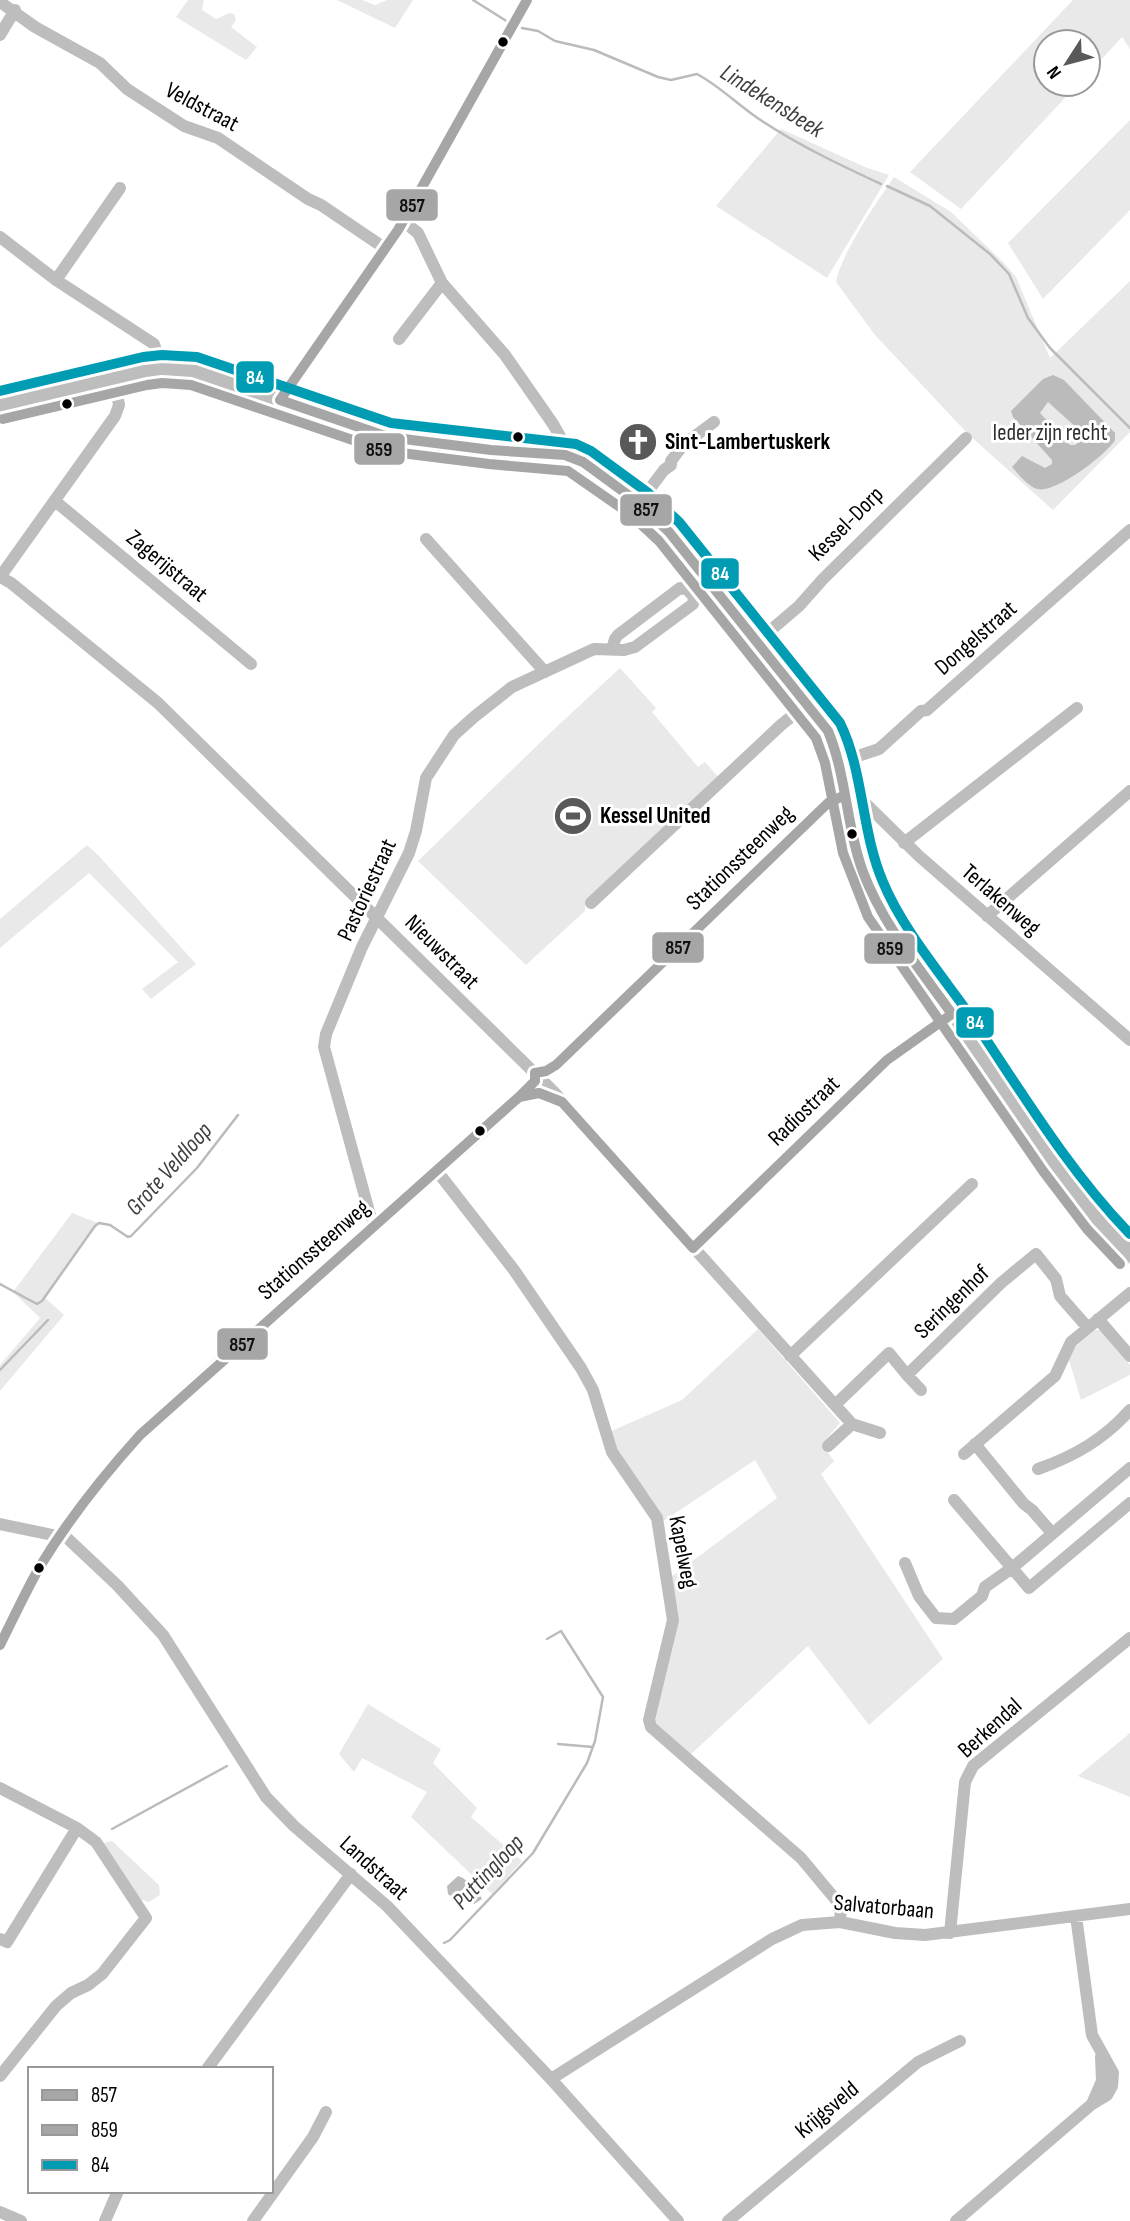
<svg xmlns="http://www.w3.org/2000/svg" width="1130" height="2221" font-family="'Sofia Sans Condensed',sans-serif">
	<style>
		.green { fill: #e9e9e9 }
		.water { fill: #bbb; fill-rule: evenodd }
		.lines { fill: none; stroke-linecap: round; stroke-linejoin: round }
		.stream { stroke: #bbb; stroke-width: 2.5 }
		.major-casing { stroke: #dbdbdb; stroke-width: 19 }
		.minor { stroke: #bdbdbd; stroke-width: 12 }
		.major { stroke: #bdbdbd; stroke-width: 16 }
		.bus-1-casing { stroke: #fff; stroke-width: 16 }
		.bus-2-casing { stroke: #fff; stroke-width: 16 }
		.bus-3-casing { stroke: #fff; stroke-width: 16 }
		.bus-1 { stroke: #a6a6a6; stroke-width: 10 }
		.bus-2 { stroke: #a6a6a6; stroke-width: 10 }
		.bus-3 { stroke: #009cb4; stroke-width: 10 }
		.bus-dot { fill: #000; stroke: #fff; stroke-width: 2.5 }
		.labels { text-anchor: middle; dominant-baseline: central; stroke-width: 6; stroke-linejoin: round; paint-order: stroke }
		.street-label { font-size: 23px; fill: #000; stroke: #fff }
		.park-label { font-size: 23px; fill: #2e2e2e; stroke: #fff }
		.poi-label { font-size: 23px; font-weight: bold; fill: #000; stroke: #fff; text-anchor: start }
		.water-label { font-size: 24px; font-style: italic; fill: #3f3f3f; stroke: #fff }
		.line-badge { stroke: #fff; stroke-width: 2.5 }
		.badge-label { font-size: 19px; text-anchor: middle; font-weight: bold; fill: #fff }
		.pale-badge-label { font-size: 19px; text-anchor: middle; font-weight: bold; fill: #111 }
	</style>
	<rect width="100%" height="100%" fill="#fff"/>
	<path class="green" d="M188,0H204L202,10L216,19L230,13L234,14L236,20L231,27L257,47L246,60L176,17Z
		M337,0H362L375,5L387,0H413L395,28Z
		M1073,0H1130V49L1122,37L1088,74V42H1046V84H1078L961,209L910,172Z
		M1130,120V210L1043,299L1008,243Z
		M781,129L865,167L889,175L827,278L716,206Z
		M894,177L951,212L1004,263L1016,277L1050,358L1130,281V432L1053,510L968,434L875,335L836,282C842,252 876,203 894,177Z
		M620,668L656,708L652,712L698,767L705,762L721,780L585,905V911L526,965L418,861L550,733Z
		M87,845L99,856L196,964L151,999L142,989L178,962L89,873L0,948V919Z
		M72,1213L98,1223L44,1297L64,1315L0,1391V1365L40,1318L13,1292Z
		M758,1329L840,1423L822,1444L834,1461L821,1474L943,1659L869,1725L808,1646L690,1755L661,1730L655,1722L676,1632L678,1612L671,1577L777,1498L755,1460L662,1522L650,1496L634,1478L607,1433L682,1400Z
		M1095,1330H1100L1130,1365V1375L1081,1400L1069,1360L1075,1347Z
		M368,1704L441,1749L433,1763L477,1808L471,1817L522,1861L492,1894L411,1817L427,1792L362,1758L354,1772L339,1754Z
		M1130,1733V1797L1078,1776Z
		M112,1841L159,1885L160,1895L149,1902L139,1899L103,1843Z"/>
	<path class="water" d="M1053,375L1064,380L1115,433V440C1106,455 1055,494 1037,489C1028,486 1018,474 1012,467L1022,456L1045,468L1052,464V460L1013,417L1011,411L1043,379ZM1048,402L1079,430L1082,439L1075,445H1070L1040,413Z
		M458,1876C466,1878 478,1890 482,1899L474,1904L464,1898L455,1899L448,1894L447,1886Z"/>
	<g class="lines">
		<path class="stream" d="M473,0L508,22
			M522,28L538,31L555,41L594,50L658,77L671,80L697,74C721,87 739,106 762,121C800,146 840,165 881,184
			M887,186L930,206L990,254L1009,274L1028,318L1050,348L1130,428
			M0,1284L37,1304L42,1301L95,1226L99,1223L110,1225L128,1237L131,1236L197,1168L238,1115
			M0,1370L48,1320
			M558,1744L593,1747
			M112,1829L227,1766
			M444,1943L450,1940L533,1853L587,1763L595,1741L603,1697L561,1631L547,1639"/>
		<g class="major-casing">
			<path id="major" d="M0,405L145,371L162,369L194,371L388,437L491,450L572,457L583,462L639,503L669,532L828,731C841,757 842,782 848,811C854,846 864,878 880,910L1054,1163L1098,1221L1130,1254"/>
		</g>
		<path class="minor" d="M0,2L35,27L100,63L127,89L184,126L218,138L308,199L321,205L386,249
			M0,35L15,10
			M403,221L418,233L442,283L505,355L553,424L565,445V455
			M0,237L56,280L154,344L162,369
			M56,280L120,188
			M399,339L442,283
			M280,400L398,230L527,0
			M55,501L251,664
			M639,503L664,470L671,465V461L683,445L714,422
			M426,539L545,672
			M0,577L11,583L158,703L554,1092L852,1424L880,1433
			M0,577L115,416L119,405L114,378
			M757,642L799,606L823,579L966,438
			M612,649L615,639L618,635L680,588L687,589L694,597
			M840,762L879,749L921,711L927,710L1130,530
			M904,843L1077,708
			M591,903L781,725L807,704
			M987,916L1130,791
			M535,1073L546,1071L556,1065L828,803L837,798L852,794L864,802L919,856L1130,1040
			M520,1097L539,1093L559,1100
			M437,1171L514,1270L581,1368L593,1390L612,1452L657,1518L673,1620L649,1720L651,1727L801,1858L841,1906L840,1922
			M376,1223L370,1215L324,1047L326,1034L362,947L409,853L416,831L426,778L454,735L474,717L512,687L594,649L624,650L635,647L693,604L694,597L711,584
			M693,1248L887,1060L952,1014
			M1098,1319L1130,1356
			M790,1356L972,1184
			M907,1375L921,1390
			M835,1405L889,1353L907,1375L1001,1283L1036,1254L1056,1279L1060,1296L1088,1328
			M975,1444L1024,1504L1032,1510L1052,1533
			M828,1446L852,1424
			M964,1454L1055,1376L1071,1342L1130,1293
			M1038,1469C1075,1456 1104,1439 1130,1410
			M954,1500L1029,1588L1130,1503
			M0,1524L67,1538L117,1585L163,1635L266,1797L294,1826L387,1906L551,2079L678,2221
			M905,1563L919,1596L936,1618L954,1619L982,1596L985,1587L1012,1568L1130,1468
			M0,1645L44,1560L86,1498L135,1441L156,1419L220,1361L484,1131L535,1081V1073
			M0,1788L77,1828L7,1942L0,1939
			M950,1933L965,1782L973,1766L1130,1638
			M207,2069L351,1874
			M0,2076L56,2006L71,1993L88,1985L102,1974L146,1918L96,1842L77,1828
			M551,2079L772,1939L802,1925L840,1922L895,1933L925,1935L1130,1909
			M1092,2104L1102,2081L1101,2057
			M0,2212L21,2221
			M105,2221L118,2191
			M253,2221L313,2137L326,2112
			M728,2221L918,2062L960,2041
			M956,2221L1092,2104L1107,2095L1112,2086L1113,2073L1092,2035L1076,1916"/>
		<use href="#major" class="major"/>
		<g class="bus-1-casing">
			<path id="bus-1" d="M280,400L398,230L527,0
				M516,1100L535,1081V1073L546,1071L556,1065L828,803L845,795
				M0,1645C13,1619 25,1593 39,1568C68,1520 103,1476 140,1435L519,1097L539,1093L562,1102L693,1248L887,1060L952,1014C920,969 883,925 863,872C846,826 847,777 828,731L669,532L639,503L583,462L565,455L491,450L388,437L280,400"/>
		</g>
		<g class="bus-2-casing">
			<path id="bus-2" d="M3,419L147,385L162,383L191,385L385,451L489,464L568,471L630,514L659,541L816,738L825,763L843,853L868,917L1043,1171L1087,1229L1120,1264"/>
		</g>
		<g class="bus-3-casing">
			<path id="bus-3" d="M0,391L143,357L162,355L197,357L391,423L576,444L591,451L647,492L679,522L840,723C864,772 861,831 883,882C901,926 939,972 967,1011C1018,1086 1066,1168 1130,1234"/>
		</g>
		<use href="#bus-1" class="bus-1"/>
		<use href="#bus-2" class="bus-2"/>
		<use href="#bus-3" class="bus-3"/>
	</g>
	<defs>
		<g id="church-disc" transform="scale(2.0125)"><circle r="9.5" fill="#595959" stroke="#fff"/><path d="M-1.2-6h2.4v3.5h3.3v2.4h-3.3V6h-2.4V-.1h-3.3v-2.4h3.3Z" fill="#fff"/></g>
		<g id="stadium-disc" transform="scale(2.0125)"><circle r="9.5" fill="#595959" stroke="#fff"/><path d="M0-5a6.5 5 0 1 0 0 10a6.5 5 0 1 0 0-10ZM-3.5-1.8h7v3.6h-7Z" fill="#fff"/></g>
	</defs>
	<g fill-rule="evenodd">
		<use href="#church-disc" x="638" y="442"/>
		<use href="#stadium-disc" x="573" y="816"/>
	</g>
	<g class="bus-dot">
		<circle cx="503" cy="42" r="6"/>
		<circle cx="67" cy="404" r="6"/>
		<circle cx="518" cy="437" r="6"/>
		<circle cx="852" cy="834" r="6"/>
		<circle cx="480" cy="1131" r="6"/>
		<circle cx="39" cy="1568" r="6"/>
	</g>
	<g class="labels">
		<g class="street-label">
			<text transform="translate(202 107) rotate(28)">Veldstraat</text>
			<text transform="translate(846 524) rotate(-45)">Kessel-Dorp</text>
			<text transform="translate(167 566) rotate(40)">Zagerijstraat</text>
			<text transform="translate(976 638) rotate(-41)">Dongelstraat</text>
			<text transform="translate(740 858) rotate(-44)">Stationssteenweg</text>
			<text transform="translate(367 890) rotate(-65)">Pastoriestraat</text>
			<text transform="translate(1001 900) rotate(41)">Terlakenweg</text>
			<text transform="translate(442 952) rotate(45)">Nieuwstraat</text>
			<text transform="translate(804 1111) rotate(-44)">Radiostraat</text>
			<text transform="translate(314 1250) rotate(-41)">Stationssteenweg</text>
			<text transform="translate(952 1302) rotate(-44)">Seringenhof</text>
			<text transform="translate(683 1552) rotate(79)">Kapelweg</text>
			<text transform="translate(990 1728) rotate(-42)">Berkendal</text>
			<text transform="translate(374 1868) rotate(42)">Landstraat</text>
			<text transform="translate(884 1907) rotate(5)">Salvatorbaan</text>
			<text transform="translate(827 2110) rotate(-40)">Krijgsveld</text>
		</g>
		<g class="park-label">
			<text x="1050" y="433">Ieder zijn recht</text>
		</g>
		<g class="poi-label">
			<text x="665" y="442">Sint-Lambertuskerk</text>
			<text x="600" y="816">Kessel United</text>
		</g>
		<g class="water-label">
			<text transform="translate(772 101) rotate(32)">Lindekensbeek</text>
			<text transform="translate(169 1169) rotate(-48)">Grote Veldloop</text>
			<text transform="translate(488 1872) rotate(-47)">Puttingloop</text>
		</g>
	</g>
	<g class="line-badge">
		<rect x="385" y="188" width="54" height="34" rx="7" fill="#a6a6a6"/>
		<rect x="235" y="360" width="40" height="34" rx="7" fill="#009cb4"/>
		<rect x="353" y="432" width="53" height="34" rx="7" fill="#a6a6a6"/>
		<rect x="619" y="493" width="54" height="34" rx="7" fill="#a6a6a6"/>
		<rect x="700" y="557" width="40" height="33" rx="7" fill="#009cb4"/>
		<rect x="651" y="931" width="54" height="33" rx="7" fill="#a6a6a6"/>
		<rect x="863" y="932" width="53" height="33" rx="7" fill="#a6a6a6"/>
		<rect x="955" y="1006" width="40" height="33" rx="7" fill="#009cb4"/>
		<rect x="216" y="1327" width="53" height="34" rx="7" fill="#a6a6a6"/>
	</g>
	<g class="badge-label">
		<text x="255" y="384">84</text>
		<text x="720" y="580">84</text>
		<text x="975" y="1029">84</text>
	</g>
	<g class="pale-badge-label">
		<text x="412" y="212">857</text>
		<text x="379" y="456">859</text>
		<text x="646" y="516">857</text>
		<text x="678" y="954">857</text>
		<text x="890" y="955">859</text>
		<text x="242" y="1351">857</text>
	</g>
	<rect x="28" y="2067" width="245" height="126" fill="#ffffff" stroke="#999999" stroke-width="2"/>
	<rect x="42" y="2090" width="35" height="10" fill="#a6a6a6" stroke="#999999" stroke-width="2"/>
	<text x="91" y="2102" font-size="21" fill="#000000">857</text>
	<rect x="42" y="2125" width="35" height="10" fill="#a6a6a6" stroke="#999999" stroke-width="2"/>
	<text x="91" y="2137" font-size="21" fill="#000000">859</text>
	<rect x="42" y="2160" width="35" height="10" fill="#009cb4" stroke="#999999" stroke-width="2"/>
	<text x="91" y="2172" font-size="21" fill="#000000">84</text>
	<g transform="translate(1067 63) rotate(234)"><circle r="33" fill="#ffffff" stroke="#999999" stroke-width="2"/>
	<path d="M0-5L12 26L0 18L-12 26Z" fill="#595959"/>
	<text y="-10" font-size="19" font-weight="bold" text-anchor="middle" fill="#000000">N</text>
	</g>
</svg>
